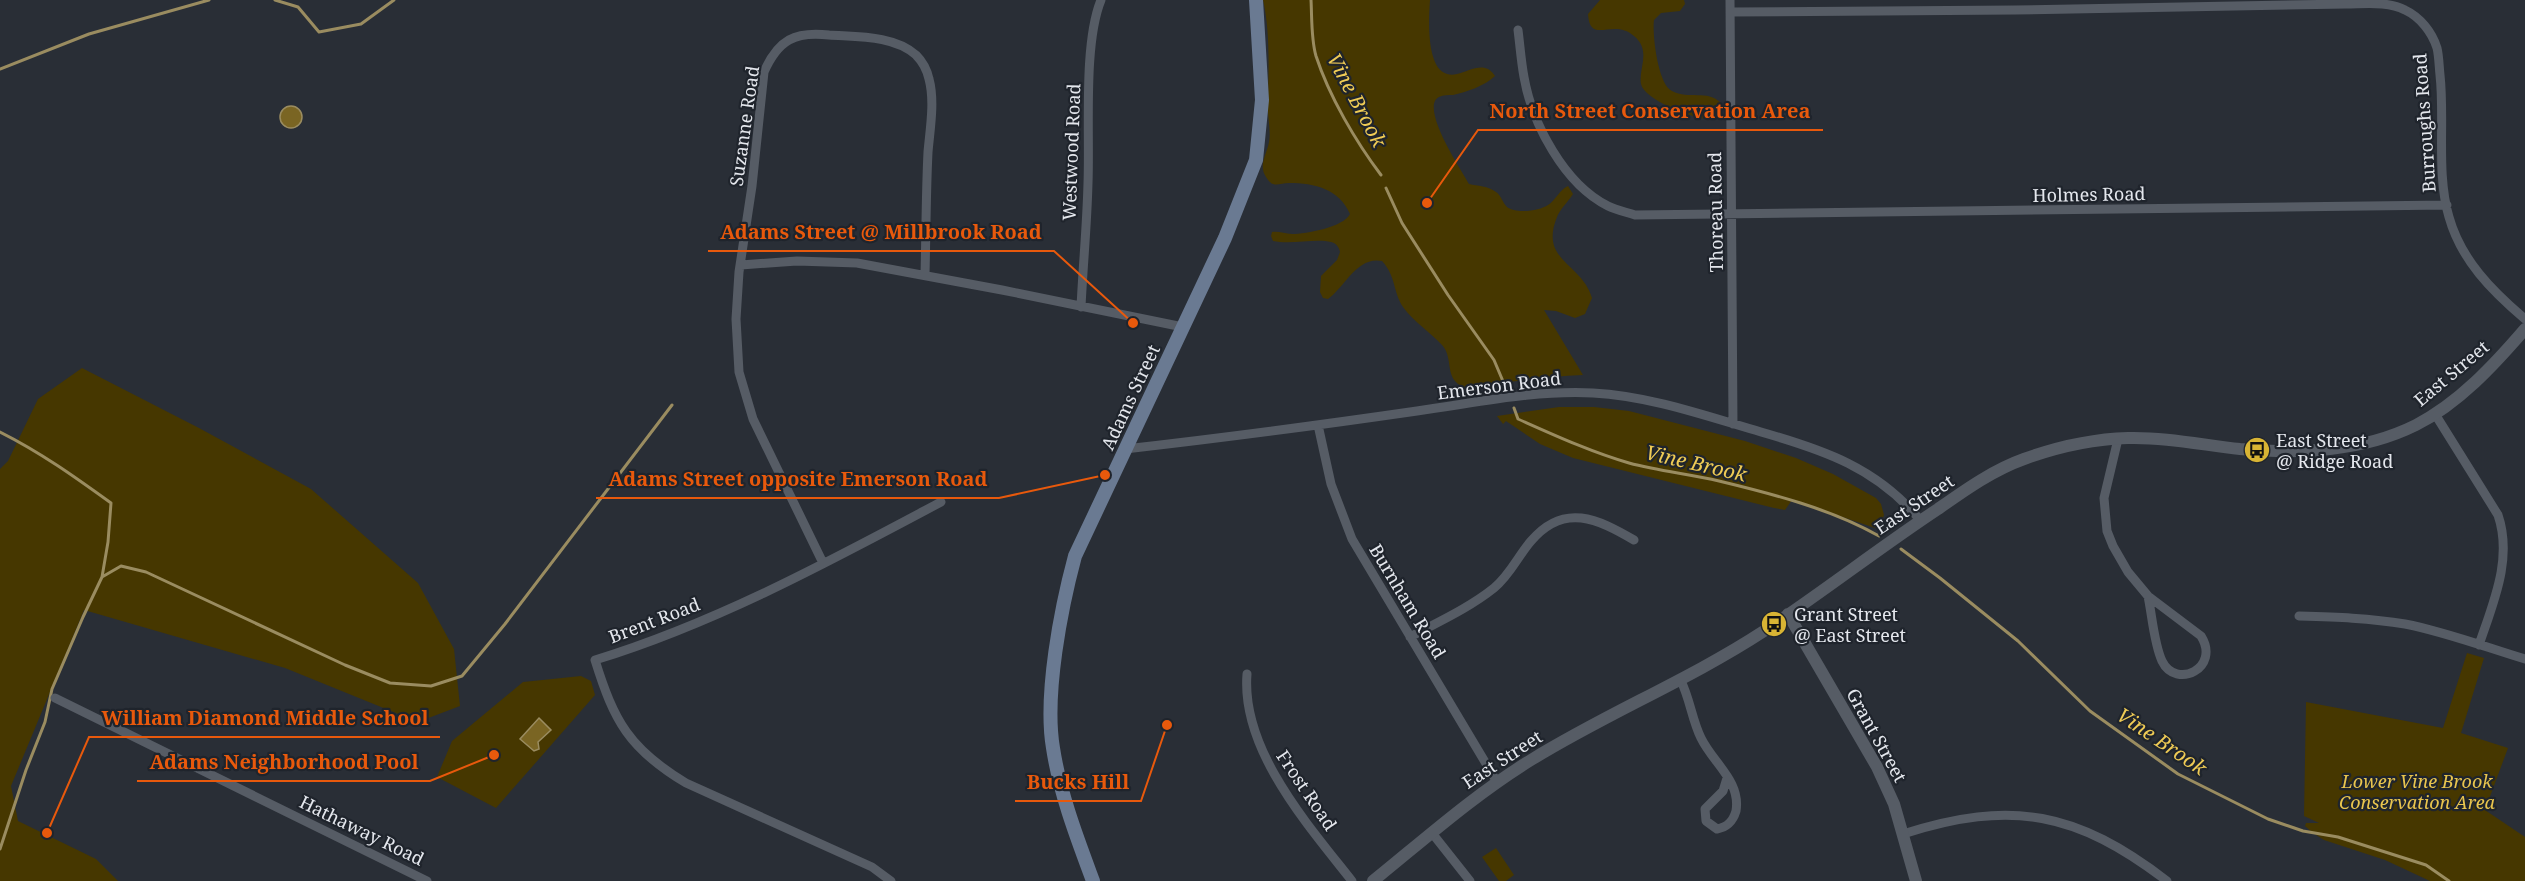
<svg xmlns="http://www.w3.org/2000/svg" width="2525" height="881" font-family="'Noto Serif',serif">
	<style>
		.green { fill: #463700 }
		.water { fill: #7a6523; stroke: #9a8c60; stroke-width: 1.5 }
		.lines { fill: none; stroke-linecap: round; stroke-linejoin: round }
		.stream { stroke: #9a8c60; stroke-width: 3 }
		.minor { stroke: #565c65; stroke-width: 9 }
		.tertiary { stroke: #565c65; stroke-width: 12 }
		.secondary { stroke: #6a7a92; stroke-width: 14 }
		.labels { text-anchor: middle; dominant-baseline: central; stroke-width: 4.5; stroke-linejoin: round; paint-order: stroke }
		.street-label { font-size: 18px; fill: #e4e7ed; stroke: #1f242c }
		.poi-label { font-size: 18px; fill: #e4e7ed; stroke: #1f242c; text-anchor: start }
		.park-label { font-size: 18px; font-style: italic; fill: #e9c54e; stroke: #1f242c }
		.water-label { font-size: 20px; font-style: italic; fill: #efcb55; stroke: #1f242c }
		.leader { fill: none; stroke: #e8590c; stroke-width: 2 }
		.callout-dot { fill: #e8590c; stroke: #1f242c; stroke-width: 2 }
		.callout-label { font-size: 20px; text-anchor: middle; font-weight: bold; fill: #e8590c; stroke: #1f242c; stroke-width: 4.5; stroke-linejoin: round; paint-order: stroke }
	</style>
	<rect width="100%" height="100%" fill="#292e36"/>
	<path class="green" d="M1263,0H1430C1429,17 1424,82 1457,74C1470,71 1485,60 1495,76C1485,86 1466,92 1453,95C1449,95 1443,95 1439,97C1419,107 1462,171 1469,184C1478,186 1488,186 1496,192C1501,195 1502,202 1507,207C1516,214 1539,211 1548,205C1556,200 1559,190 1568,186L1573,194C1568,202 1560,209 1557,217C1539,261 1582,263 1592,298L1585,314L1575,318L1556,311L1544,310L1583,375C1555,376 1528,380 1500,383C1491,385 1484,390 1474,389C1440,385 1456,360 1442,345C1430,332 1414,322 1403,307C1393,292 1396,276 1382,261C1357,256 1345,287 1328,299L1323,298L1320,292L1321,276L1337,260L1340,252C1339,247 1336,243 1331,242C1316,238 1291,245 1273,241L1271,236L1272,232C1279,231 1285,234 1292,234C1306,234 1344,227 1350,214C1339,189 1315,183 1289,183C1279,183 1273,189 1266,177C1258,165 1267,154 1269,142C1271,132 1268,120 1268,110C1268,74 1271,35 1263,0Z
		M1600,0H1684L1685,4L1680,11L1661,13L1654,20C1652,34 1658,85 1672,91C1689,100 1707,89 1721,103L1722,112C1718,116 1715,119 1710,119C1696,120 1644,100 1641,84C1638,69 1652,51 1634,36C1613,17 1590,46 1588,14Z
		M82,368L199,428L311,489L418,583L454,649L460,706L418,722L285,668L84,610L11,786L18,821L96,859L118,881H0V469L8,461L38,399Z
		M1559,407H1594L1629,411L1745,441L1796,458L1833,474L1876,498L1881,504L1884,515L1878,529L1792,500L1785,510L1774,508L1573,458L1540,444L1506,421L1503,424L1497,416Z
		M2467,653L2484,658L2461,733L2508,748L2485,810L2525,837V881H2430L2385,860L2324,840L2313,833L2305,826L2306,823H2319L2304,816L2306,702L2443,728Z
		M581,676L591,681L595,695L496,808L437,777L452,741L523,682Z
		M1496,848L1514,875L1506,881H1499L1482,857Z"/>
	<path class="water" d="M280 117a11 11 0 1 1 22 0a11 11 0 1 1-22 0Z
		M539,718L551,730L538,742L539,749L534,751L520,739Z"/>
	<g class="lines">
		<path class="stream" d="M275,0L298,7L319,32L361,24L394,0
			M1311,0C1312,18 1311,39 1316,56C1329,96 1356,142 1381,175
			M0,69L89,34L209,0
			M1386,188L1402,223L1448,295L1494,360L1505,386
			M1514,408L1518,419C1554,435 1591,452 1629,463C1659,471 1689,474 1719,481C1773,494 1831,509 1879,536
			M0,432C40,452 75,477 111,503L108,542L102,577
			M1901,549L1940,578L2018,641L2090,711L2178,774L2268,819L2303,831L2338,837L2426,865L2449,881
			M0,849L26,770L45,722L52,689L83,617L102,577L121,566L146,572L345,665L390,683L431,686L462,676L505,624L672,405"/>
		<path class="minor" d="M1730,0L1733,424
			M1730,12L2015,10L2346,4C2365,4 2388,1 2405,10C2420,17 2432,32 2437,48C2439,56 2439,66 2440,75C2445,120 2436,174 2449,217C2461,260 2492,291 2525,319
			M1518,30C1520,45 1521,61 1524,77C1532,123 1564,184 1608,206C1616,210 1626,212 1635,215L2447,205
			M741,265L797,261L857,263L1002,290L1183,327
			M1081,307C1083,265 1087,224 1088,183C1090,133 1083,44 1101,0
			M2435,414L2498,515C2513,559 2493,603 2479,645
			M1318,425L1331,484L1352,539L1497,782
			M2118,439L2104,498L2107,531L2113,546L2128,572L2148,596L2201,636C2221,668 2176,690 2162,661C2154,644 2152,615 2148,596
			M1125,449C1223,438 1320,425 1417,411C1476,403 1533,390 1593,393C1650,396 1706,416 1761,432C1824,450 1877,468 1920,520
			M823,563L753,419L739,372L736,319L739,272L752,186L764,72C778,40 795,31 829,35C856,37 894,35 916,55C922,61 927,70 929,79C935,101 930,129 928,152C926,193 926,234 925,275
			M2299,616C2334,617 2370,618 2405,624C2446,632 2485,647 2525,659
			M1410,637C1438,622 1469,608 1494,588C1510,575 1518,556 1531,541C1564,502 1598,519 1634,540
			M1247,674C1241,750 1308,825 1352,881
			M1681,681C1690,699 1692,720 1701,738C1713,763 1741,781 1736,811C1733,821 1728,827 1717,829L1706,821L1705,809L1723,791L1727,778
			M55,698L427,881
			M1432,833L1470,881
			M1903,834C2012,799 2077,812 2167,881
			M891,881L872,867L686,783C629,749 614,721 595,660C716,623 830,561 941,502"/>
		<path class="tertiary" d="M1788,614L1877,767L1894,804L1916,881
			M1373,881C1425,839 1474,795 1531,760C1607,713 1689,680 1764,631C1823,592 1879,548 1938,509C1965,490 1993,470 2024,459C2057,447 2093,439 2128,438C2165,437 2203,445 2240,449C2299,454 2362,452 2416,425C2459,403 2494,365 2525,329"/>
		<path class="secondary" d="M1093,881C1077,838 1060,794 1053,748C1044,695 1061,608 1075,556L1225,238L1256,160L1262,100L1256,0"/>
	</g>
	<defs>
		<g id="bus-disc" transform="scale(1.35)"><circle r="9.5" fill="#d8b434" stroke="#1f242c"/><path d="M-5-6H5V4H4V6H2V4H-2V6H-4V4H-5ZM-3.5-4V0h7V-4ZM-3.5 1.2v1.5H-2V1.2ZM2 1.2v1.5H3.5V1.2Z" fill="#111"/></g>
	</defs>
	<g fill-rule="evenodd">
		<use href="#bus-disc" x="2257" y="450"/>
		<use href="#bus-disc" x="1774" y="624"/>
	</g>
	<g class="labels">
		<g class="street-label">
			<text transform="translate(2424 123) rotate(-94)">Burroughs Road</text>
			<text transform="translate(744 126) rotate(-82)">Suzanne Road</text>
			<text transform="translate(1071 152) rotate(-88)">Westwood Road</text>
			<text transform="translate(2089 194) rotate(-1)">Holmes Road</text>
			<text transform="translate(1715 212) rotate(-91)">Thoreau Road</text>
			<text transform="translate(2451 373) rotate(-40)">East Street</text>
			<text transform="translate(1499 385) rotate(-7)">Emerson Road</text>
			<text transform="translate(1130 397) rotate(-65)">Adams Street</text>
			<text transform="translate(1914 504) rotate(-34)">East Street</text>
			<text transform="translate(1408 601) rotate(59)">Burnham Road</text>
			<text transform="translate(654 620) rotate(-21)">Brent Road</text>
			<text transform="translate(1877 735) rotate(61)">Grant Street</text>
			<text transform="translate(1502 759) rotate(-33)">East Street</text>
			<text transform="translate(1307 790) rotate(56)">Frost Road</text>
			<text transform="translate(362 830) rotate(26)">Hathaway Road</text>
		</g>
		<g class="poi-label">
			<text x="2276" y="440">East Street<tspan x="2276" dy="21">@ Ridge Road</tspan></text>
			<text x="1794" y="614">Grant Street<tspan x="1794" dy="21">@ East Street</tspan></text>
		</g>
		<g class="park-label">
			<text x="2417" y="781">Lower Vine Brook<tspan x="2417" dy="21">Conservation Area</tspan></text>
		</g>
		<g class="water-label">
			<text transform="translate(1357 100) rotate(62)">Vine Brook</text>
			<text transform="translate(1696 463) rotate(13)">Vine Brook</text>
			<text transform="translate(2162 741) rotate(34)">Vine Brook</text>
		</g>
	</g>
	<path class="leader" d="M1427 203L1478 130H1823M1133 323L1054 251H708M1105 475L999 498H596M47 833L89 737H440M494 755L430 781H137M1167 725L1141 801H1015"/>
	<g class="callout-dot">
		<circle cx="1427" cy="203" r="6"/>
		<circle cx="1133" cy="323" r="6"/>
		<circle cx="1105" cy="475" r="6"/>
		<circle cx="47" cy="833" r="6"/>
		<circle cx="494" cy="755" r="6"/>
		<circle cx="1167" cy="725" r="6"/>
	</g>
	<g class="callout-label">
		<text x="1650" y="118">North Street Conservation Area</text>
		<text x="881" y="239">Adams Street @ Millbrook Road</text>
		<text x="798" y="486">Adams Street opposite Emerson Road</text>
		<text x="265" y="725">William Diamond Middle School</text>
		<text x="284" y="769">Adams Neighborhood Pool</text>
		<text x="1078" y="789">Bucks Hill</text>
	</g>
</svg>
